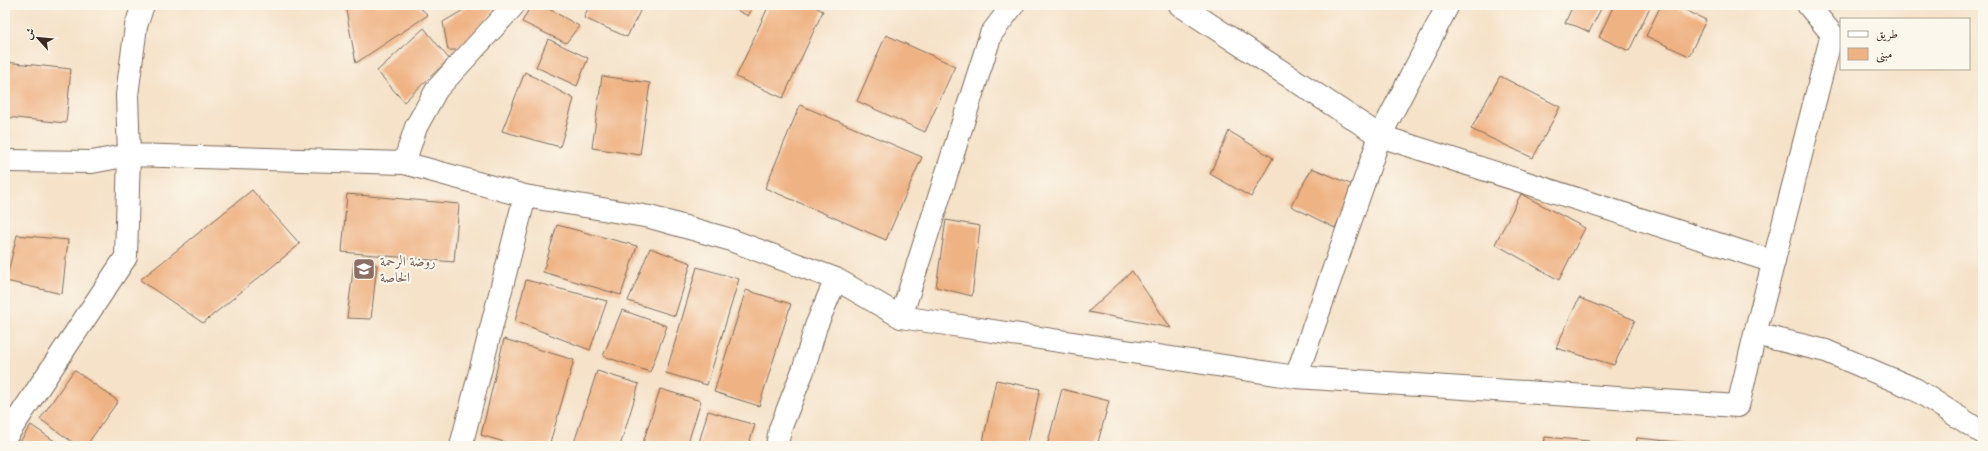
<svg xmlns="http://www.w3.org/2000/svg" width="1988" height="451" font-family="'Libre Caslon Text',Amiri,serif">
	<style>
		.building { fill: #efb283 }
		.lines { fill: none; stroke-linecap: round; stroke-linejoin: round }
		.minor-casing { stroke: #7c6a5a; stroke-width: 24 }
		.minor { stroke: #fff; stroke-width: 22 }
		.labels { text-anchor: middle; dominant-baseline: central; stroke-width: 4; stroke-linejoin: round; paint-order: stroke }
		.education-label { font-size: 14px; fill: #785e54; stroke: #fbf7ec; text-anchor: start }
	</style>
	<rect width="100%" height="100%" fill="#fbf7ec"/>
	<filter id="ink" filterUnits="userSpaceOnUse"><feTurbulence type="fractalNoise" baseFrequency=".025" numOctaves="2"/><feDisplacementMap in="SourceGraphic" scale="8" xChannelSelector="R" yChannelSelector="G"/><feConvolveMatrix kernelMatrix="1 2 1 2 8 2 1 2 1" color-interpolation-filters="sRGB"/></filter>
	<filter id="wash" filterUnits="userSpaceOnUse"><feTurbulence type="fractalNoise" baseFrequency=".012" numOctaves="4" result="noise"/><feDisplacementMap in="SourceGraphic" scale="16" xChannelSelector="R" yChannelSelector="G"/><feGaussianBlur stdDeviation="0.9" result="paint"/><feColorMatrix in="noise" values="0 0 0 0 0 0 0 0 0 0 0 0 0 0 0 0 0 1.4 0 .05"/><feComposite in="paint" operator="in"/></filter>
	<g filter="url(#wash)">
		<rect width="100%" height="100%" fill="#f5e2c9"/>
		<g id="blocks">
			<path class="building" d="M345,5H417L428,15L356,63Z
				M472,5H488L494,9L467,50H448L443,22Z
				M531,5H542L579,26L566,43L522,22Z
				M589,5H643L627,37L584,18Z
				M727,5H754L748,16Z
				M769,5H811L823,11L783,98L736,77Z
				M1573,5H1603L1589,32L1576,26L1565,23Z
				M1614,5H1651L1629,51L1599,37Z
				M1661,5H1675L1706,20L1689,56L1646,36Z
				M424,28L449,59L404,102L377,71Z
				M886,35L955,66L925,132L857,101Z
				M548,39L588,58L577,86L536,67Z
				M5,62L71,69L66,123L5,117Z
				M525,72L574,99L560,147L502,131Z
				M602,76L650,83L640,155L592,148Z
				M1500,76L1560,107L1533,158L1471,129Z
				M800,105L922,157L886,240L765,188Z
				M1229,131L1273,158L1251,197L1210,174Z
				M1312,168L1355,186L1335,228L1291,206Z
				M252,190L300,244L203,323L140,280Z
				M347,194L459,204L454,262L342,252Z
				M1521,194L1585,228L1559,280L1495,244Z
				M946,220L980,226L972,296L936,287Z
				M557,225L637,246L621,295L543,272Z
				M17,235L68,240L62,294L6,281Z
				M650,248L691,263L675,316L628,301Z
				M354,262L377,265L371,319L347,318Z
				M697,267L739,279L707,385L666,373Z
				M1132,271L1171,328L1088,312Z
				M526,280L607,301L590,350L515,321Z
				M746,290L791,304L759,406L714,392Z
				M1579,298L1635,320L1614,365L1556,348Z
				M622,310L667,326L650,372L603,356Z
				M504,339L574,360L549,446H517L481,435Z
				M74,370L118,401L86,446H78L40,419Z
				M597,371L639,384L620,446H573Z
				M996,380L1040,389L1027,446H982Z
				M660,389L701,401L687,446H642Z
				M1062,389L1109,401L1097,446H1047Z
				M708,411L755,425L748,446H698Z
				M31,425L62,446H17Z
				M1545,437L1589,441L1588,446H1544Z
				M1637,438L1711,445V446H1636Z"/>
		</g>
	</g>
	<g filter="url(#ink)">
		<use href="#blocks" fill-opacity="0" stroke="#7c6a5a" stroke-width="1"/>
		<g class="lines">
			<g class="minor-casing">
				<path id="minor" d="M1180,5L1380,136L1774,262
					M5,161L92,162L129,155L404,163L525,196L650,217L728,239L836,279L901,317L1296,377L1738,406L1755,334L1832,34L1808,5
					M404,163L416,127L437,89L514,5
					M901,317L991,34L1013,5
					M1755,334L1826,351L1915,389L1983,433
					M1296,377L1380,136L1448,5
					M5,438L126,257L129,155L127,95L136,26L143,5
					M461,446L525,196
					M777,446L780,429L804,368L816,326L836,279"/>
			</g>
			<use href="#minor" class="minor"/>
		</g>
	</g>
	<defs>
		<g id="school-square" transform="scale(1.15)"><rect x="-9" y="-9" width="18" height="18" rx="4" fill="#8d6e63" stroke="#fbf7ec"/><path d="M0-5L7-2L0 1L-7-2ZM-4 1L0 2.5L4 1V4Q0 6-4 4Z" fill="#fff"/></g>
	</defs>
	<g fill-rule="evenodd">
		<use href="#school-square" x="364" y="269"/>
	</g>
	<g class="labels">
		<g class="education-label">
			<text x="380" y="261">روضة الرحمة<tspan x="380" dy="16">الخاصة</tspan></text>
		</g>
	</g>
	<rect width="1988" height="451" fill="none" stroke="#fbf7ec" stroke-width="20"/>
	<rect x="1840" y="18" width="130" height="52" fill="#fbf7ec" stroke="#aea59a"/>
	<rect x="1848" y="31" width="20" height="6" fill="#ffffff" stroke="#aea59a"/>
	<text x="1876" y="38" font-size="12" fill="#3b2a1e">طريق</text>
	<rect x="1848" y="48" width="20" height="12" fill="#efb283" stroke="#aea59a"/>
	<text x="1876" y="58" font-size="12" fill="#3b2a1e">مبنى</text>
	<g transform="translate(38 38) rotate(297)" stroke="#fbf7ec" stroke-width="3" paint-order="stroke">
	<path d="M0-3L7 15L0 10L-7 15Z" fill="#3b2a1e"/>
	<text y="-6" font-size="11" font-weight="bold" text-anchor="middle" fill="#3b2a1e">ش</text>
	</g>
</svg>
